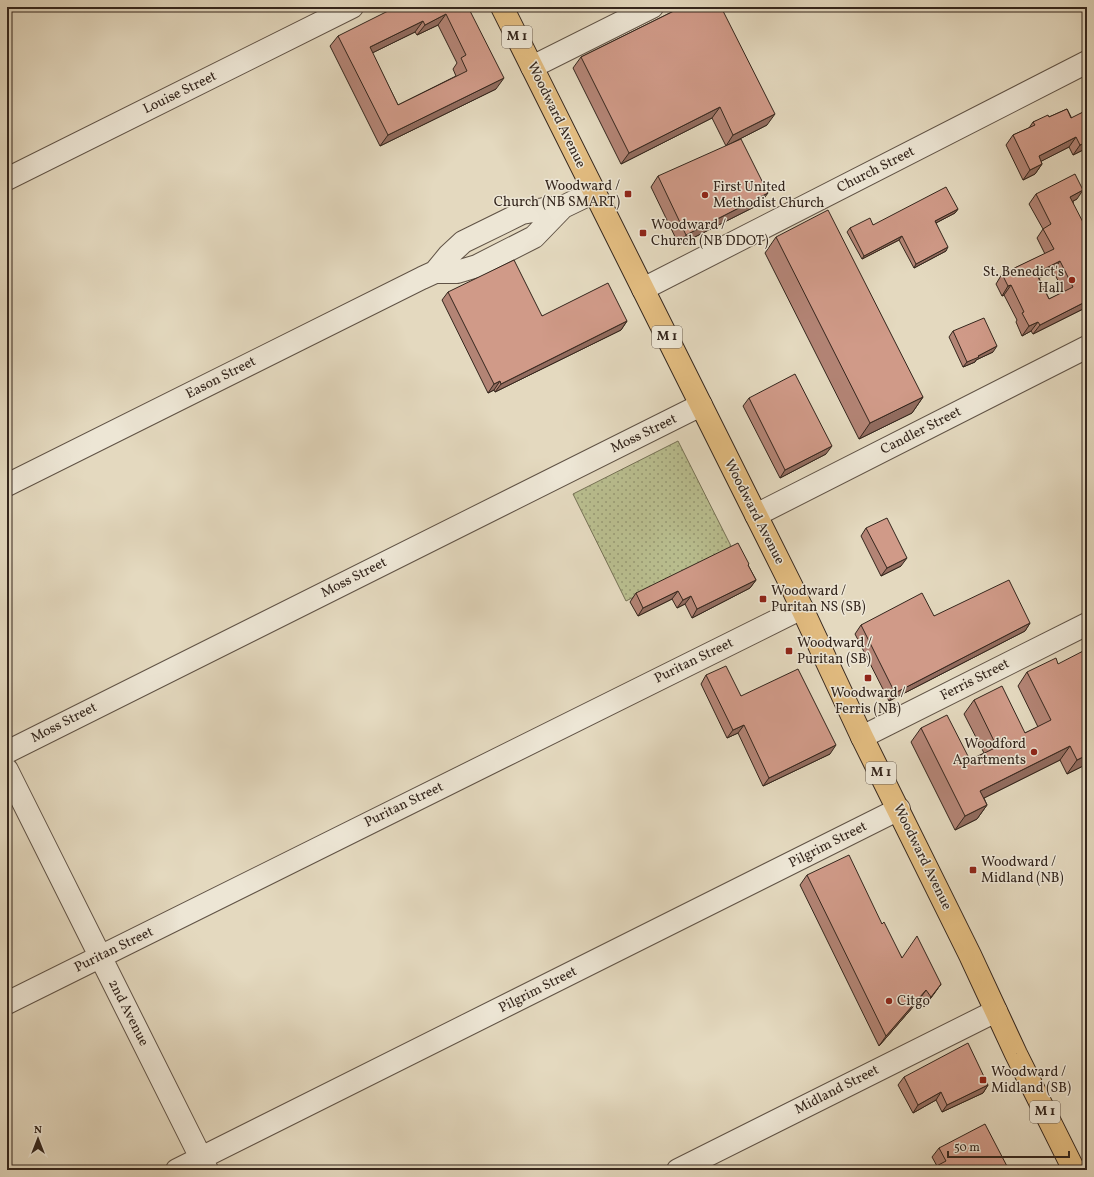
<svg xmlns="http://www.w3.org/2000/svg" width="1094" height="1177" font-family="Vollkorn,serif">
	<style>
		.green { fill: url(#green-dots); stroke: #767256 }
		.lines { fill: none; stroke-linecap: round; stroke-linejoin: round }
		.minor-casing { stroke: #605346; stroke-width: 24 }
		.major-casing { stroke: #34261d; stroke-width: 24 }
		.minor { stroke: #ede6d5; stroke-width: 22 }
		.major { stroke: #e2bc80; stroke-width: 22 }
		.wall { fill: #b38475; stroke: #34261d; fill-rule: evenodd }
		.shaded-wall { fill: #926c5f; stroke: #34261d }
		.building { fill: #d09a88; stroke: #34261d; fill-rule: evenodd }
		.poi-dot { fill: #8f2418; stroke: #ede6d5; stroke-width: 1.5 }
		.labels { text-anchor: middle; dominant-baseline: central; stroke-width: 3; stroke-linejoin: round; paint-order: stroke }
		.shield { fill: #ede6d5; stroke: #6c6054; stroke-width: 1 }
		.shield-label { font-size: 13px; font-weight: bold; fill: #34261d }
		.street-label { font-size: 14px; fill: #34261d; stroke: #ede6d5 }
		.poi-label { font-size: 14px; fill: #34261d; stroke: #ede6d5; text-anchor: start }
	</style>
	<defs>
		<pattern id="green-dots" width="8" height="8" patternUnits="userSpaceOnUse"><rect width="8" height="8" fill="#b9be8f"/><path d="M2 2h.1M6 6h.1" fill="none" stroke="#979a74" stroke-width="1.8" stroke-linecap="round"/></pattern>
	</defs>
	<rect width="100%" height="100%" fill="#e4d9bf"/>
	<filter id="stains"><feTurbulence type="fractalNoise" baseFrequency=".005" numOctaves="4"/><feColorMatrix values="0 0 0 0 .2 0 0 0 0 .09 0 0 0 0 .02 0 0 0 .5 -.17"/></filter>
	<radialGradient id="worn" r=".72"><stop offset=".6" stop-color="#630" stop-opacity="0"/><stop offset="1" stop-color="#630" stop-opacity=".3"/></radialGradient>
	<path class="green" d="M678,441L732,548L626,601L573,494Z"/>
	<g class="lines">
		<g class="minor-casing">
			<path id="minor" d="M532,67L652,7
				M7,179L352,7
				M435,272L449,255L463,242L522,213L544,209L563,207
				M643,289L1087,62
				M7,485L422,278L435,272H457L477,266L534,237L563,207L594,192
				M756,515L1087,347
				M862,737L1087,624
				M7,752L701,405
				M7,770L207,1170
				M7,1003L802,608
				M177,1170L899,809
				M678,1170L996,1011"/>
		</g>
		<g class="major-casing">
			<path id="major" d="M502,7L791,585L862,737L970,955L1016,1054L1074,1170"/>
		</g>
		<use href="#minor" class="minor"/>
		<use href="#major" class="major"/>
	</g>
	<path class="wall" d="M468,7L496,89L380,146L330,46L338,36ZM438,25L457,63L453,69L456,76L398,105L372,53L415,32L417,35Z
		M682,7L767,125L726,146L712,118L621,164L573,68L581,57Z
		M1067,109L1087,148L1073,155L1069,147L1041,161L1042,164L1035,174L1023,180L1006,145L1013,135L1029,128L1033,122L1049,117Z
		M658,176L760,204L679,245L651,187Z
		M1036,194L1077,199L1073,201L1087,307L1033,334L1031,331L1022,336L1016,322L1017,320L1004,295L1002,296L996,284L1002,274L1045,254L1037,238L1043,229L1029,204ZM1053,271L1064,292L1049,299L1039,278Z
		M958,209L955,213L936,223L946,251L914,268L899,240L862,259L847,232L850,228L873,225Z
		M776,237L923,397L912,413L859,439L765,253Z
		M448,292L542,316L627,321L621,330L495,392L494,390L488,393L442,300Z
		M953,331L993,352L976,360L975,362L963,367L949,337Z
		M749,398L826,454L780,478L743,406Z
		M866,528L901,566L881,576L861,536Z
		M749,564L748,565L756,580L750,588L692,618L685,604L677,608L672,599L638,616L630,602L636,593Z
		M934,616L1030,623L1025,631L889,701L855,634L861,625Z
		M1027,672L1087,764L1067,774L1060,760L984,798L987,805L977,819L955,830L911,742L921,728L970,760L984,753L964,714L974,700L1025,733L1038,727L1018,686Z
		M706,675L741,696L830,754L763,786L738,733L727,738L701,684Z
		M807,875L882,924L902,958L941,984L924,1007L919,1000L879,1046L800,885Z
		M904,1077L988,1085L983,1093L942,1112L936,1100L913,1113L898,1085Z
		M939,1148L1009,1170L937,1166L932,1157Z"/>
	<path class="shaded-wall" d="M446,14L438,25L417,35L425,25Z
		M423,21L415,32L362,58L370,47Z
		M504,78L496,89L380,146L388,135Z
		M720,107L712,118L621,164L629,153Z
		M775,114L767,125L726,146L733,135Z
		M1076,137L1069,147L1032,166L1039,156Z
		M1087,142V148L1073,155L1080,145Z
		M1042,164L1035,174L1023,180L1030,170Z
		M1083,190L1077,199L1064,206L1070,197Z
		M768,193L760,204L679,245L686,235Z
		M958,209L955,213L932,225L935,221Z
		M902,236L899,240L862,259L864,256Z
		M948,247L946,251L914,268L916,264Z
		M1060,261L1053,271L1030,283L1036,273Z
		M1011,285L1004,295L1002,296L1008,286Z
		M1087,301V307L1033,334L1040,325Z
		M627,321L621,330L495,392L501,384Z
		M1038,322L1031,331L1022,336L1029,326Z
		M997,346L993,352L976,360L975,362L963,367L967,362Z
		M500,381L494,390L488,393L494,384Z
		M923,397L912,413L859,439L870,423Z
		M832,446L826,454L780,478L785,470Z
		M907,558L901,566L881,576L887,568Z
		M756,580L750,588L692,618L697,609Z
		M678,591L672,599L638,616L643,608Z
		M691,596L685,604L677,608L683,600Z
		M1030,623L1025,631L889,701L895,693Z
		M744,725L738,733L727,738L733,730Z
		M836,745L830,754L763,786L769,778Z
		M1070,746L1060,760L970,805L980,791Z
		M1087,755V764L1067,774L1077,760Z
		M987,805L977,819L955,830L965,816Z
		M941,984L934,994L924,1007L931,997Z
		M926,990L919,1000L879,1046L886,1036Z
		M988,1085L983,1093L942,1112L947,1105Z
		M941,1092L936,1100L913,1113L918,1105Z"/>
	<path class="building" d="M396,7H468L504,78L388,135L338,36ZM446,14L466,55L461,58L467,71L398,105L370,47L423,21L425,25Z
		M682,7H721L775,114L733,135L720,107L629,153L581,57Z
		M1067,109L1071,118L1087,110V142L1080,145L1076,137L1039,156L1042,164L1030,170L1013,135L1035,125L1033,122L1048,115L1049,117Z
		M741,139L768,193L686,235L658,176Z
		M1075,174L1083,190L1070,197L1087,230V301L1040,325L1038,322L1029,326L1022,313L1024,312L1011,285L1008,286L1002,274L1054,249L1043,229L1051,224L1036,194ZM1060,261L1073,287L1049,299L1036,273Z
		M946,187L958,209L935,221L948,247L916,264L902,236L864,256L850,228L870,218L873,225Z
		M828,210L923,397L870,423L776,237Z
		M514,260L542,316L608,283L627,321L501,384L500,381L494,384L448,292Z
		M984,318L997,346L978,356L979,357L967,362L953,331Z
		M795,374L832,446L785,470L749,398Z
		M887,518L907,558L887,568L866,528Z
		M738,543L749,564L748,565L756,580L697,609L691,596L683,600L678,591L643,608L636,593Z
		M1009,580L1030,623L895,693L861,625L922,593L934,616Z
		M1087,649V755L1077,760L1070,746L980,791L987,805L965,816L921,728L947,715L970,760L997,747L974,700L1002,686L1025,733L1051,720L1027,672L1056,658L1058,664Z
		M726,666L741,696L798,669L836,745L769,778L744,725L733,730L706,675Z
		M849,855L882,924L884,922L902,958L917,936L941,984L931,997L926,990L886,1036L807,875Z
		M968,1043L988,1085L947,1105L941,1092L918,1105L904,1077Z
		M985,1124L1009,1170H929L946,1161L939,1148Z"/>
	<g class="poi-dot">
		<rect x="624" y="190" width="8" height="8" rx="2"/>
		<circle cx="705" cy="195" r="4"/>
		<rect x="639" y="229" width="8" height="8" rx="2"/>
		<circle cx="1072" cy="280" r="4"/>
		<rect x="759" y="595" width="8" height="8" rx="2"/>
		<rect x="785" y="647" width="8" height="8" rx="2"/>
		<rect x="864" y="674" width="8" height="8" rx="2"/>
		<circle cx="1034" cy="752" r="4"/>
		<rect x="969" y="866" width="8" height="8" rx="2"/>
		<circle cx="889" cy="1001" r="4"/>
		<rect x="979" y="1076" width="8" height="8" rx="2"/>
	</g>
	<g class="labels">
		<g class="shield">
			<rect x="502" y="26" width="30" height="22" rx="3"/>
			<rect x="652" y="326" width="30" height="22" rx="3"/>
			<rect x="866" y="762" width="30" height="22" rx="3"/>
			<rect x="1030" y="1101" width="30" height="22" rx="3"/>
		</g>
		<g class="shield-label">
			<text x="517" y="37">M 1</text>
			<text x="667" y="337">M 1</text>
			<text x="881" y="773">M 1</text>
			<text x="1045" y="1112">M 1</text>
		</g>
		<g class="street-label">
			<text transform="translate(180 93) rotate(-26)">Louise Street</text>
			<text transform="translate(556 115) rotate(64)">Woodward Avenue</text>
			<text transform="translate(876 170) rotate(-27)">Church Street</text>
			<text transform="translate(221 378) rotate(-27)">Eason Street</text>
			<text transform="translate(921 431) rotate(-27)">Candler Street</text>
			<text transform="translate(644 434) rotate(-26)">Moss Street</text>
			<text transform="translate(754 512) rotate(63)">Woodward Avenue</text>
			<text transform="translate(354 578) rotate(-27)">Moss Street</text>
			<text transform="translate(694 661) rotate(-26)">Puritan Street</text>
			<text transform="translate(975 680) rotate(-27)">Ferris Street</text>
			<text transform="translate(64 723) rotate(-27)">Moss Street</text>
			<text transform="translate(404 805) rotate(-26)">Puritan Street</text>
			<text transform="translate(828 845) rotate(-27)">Pilgrim Street</text>
			<text transform="translate(922 857) rotate(64)">Woodward Avenue</text>
			<text transform="translate(114 950) rotate(-26)">Puritan Street</text>
			<text transform="translate(538 990) rotate(-27)">Pilgrim Street</text>
			<text transform="translate(128 1013) rotate(63)">2nd Avenue</text>
			<text transform="translate(837 1090) rotate(-27)">Midland Street</text>
		</g>
		<g class="poi-label">
			<text x="620" y="186" text-anchor="end">Woodward /<tspan x="620" dy="16">Church (NB SMART)</tspan></text>
			<text x="713" y="187">First United<tspan x="713" dy="16">Methodist Church</tspan></text>
			<text x="651" y="225">Woodward /<tspan x="651" dy="16">Church (NB DDOT)</tspan></text>
			<text x="1064" y="272" text-anchor="end">St. Benedict's<tspan x="1064" dy="16">Hall</tspan></text>
			<text x="771" y="591">Woodward /<tspan x="771" dy="16">Puritan NS (SB)</tspan></text>
			<text x="797" y="643">Woodward /<tspan x="797" dy="16">Puritan (SB)</tspan></text>
			<text x="868" y="693" text-anchor="middle">Woodward /<tspan x="868" dy="16">Ferris (NB)</tspan></text>
			<text x="1026" y="744" text-anchor="end">Woodford<tspan x="1026" dy="16">Apartments</tspan></text>
			<text x="981" y="862">Woodward /<tspan x="981" dy="16">Midland (NB)</tspan></text>
			<text x="897" y="1001">Citgo</text>
			<text x="991" y="1072">Woodward /<tspan x="991" dy="16">Midland (SB)</tspan></text>
		</g>
	</g>
	<rect width="1094" height="1177" fill="none" stroke="#e4d9bf" stroke-width="24"/>
	<rect x="8" y="8" width="1078" height="1161" fill="none" stroke="#34261d" stroke-width="2"/>
	<rect x="12" y="12" width="1070" height="1153" fill="none" stroke="#34261d"/>
	<g transform="translate(38 1139)" stroke="#ede6d5" stroke-width="3" paint-order="stroke">
	<path d="M0-3L7 15L0 10L-7 15Z" fill="#34261d"/>
	<text y="-6" font-size="11" font-weight="bold" text-anchor="middle" fill="#34261d">N</text>
	</g>
	<path d="M948 1151v6h121v-6" fill="none" stroke="#34261d" stroke-width="2"/>
	<text x="954" y="1151" font-size="12" fill="#34261d" stroke="#ede6d5" stroke-width="3" paint-order="stroke">50 m</text>
	<rect width="100%" height="100%" filter="url(#stains)"/>
	<rect width="100%" height="100%" fill="url(#worn)"/>
</svg>
